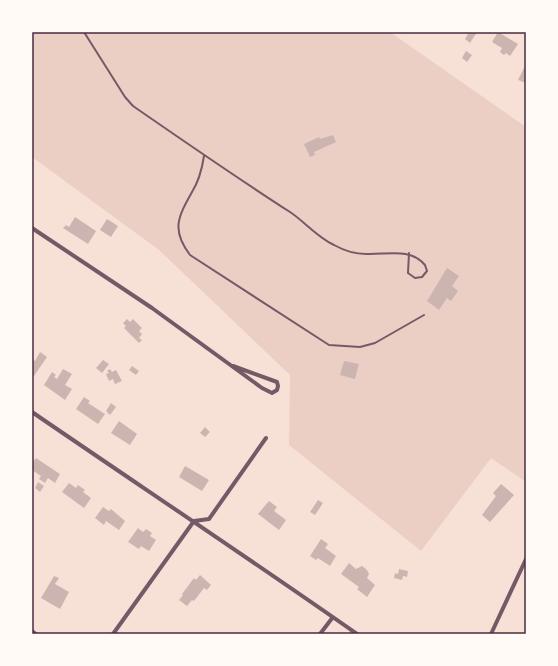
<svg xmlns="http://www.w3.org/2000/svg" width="558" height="666" font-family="'Source Sans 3',sans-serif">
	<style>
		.green { fill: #ebcfc5 }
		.building { fill: #ccb4b1 }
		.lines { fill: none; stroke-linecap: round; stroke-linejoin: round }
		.service { stroke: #755966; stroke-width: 2 }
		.minor { stroke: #755966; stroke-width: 4 }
		.neatline { fill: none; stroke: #4a2c40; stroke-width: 1.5 }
	</style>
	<rect width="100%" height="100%" fill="#f7e1d7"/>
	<path class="green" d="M32,32H390L526,127V482L491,458L421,551L289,445L290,375L159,250L32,157Z"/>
	<path class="building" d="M464,32H477L470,43L465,39L468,34Z
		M498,32L518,44L510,56L506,53L504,55L500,52L502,48L492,42Z
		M466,51L472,55L467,62L462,58Z
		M526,64V83L518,80Z
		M333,135L336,142L314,152L315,155L310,157L304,144L319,137L320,139Z
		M75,217L96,231L88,244L63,228L66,225L69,227Z
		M107,219L118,226L111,237L100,230Z
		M447,268L459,276L452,286L458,291L451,301L447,298L439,310L427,301Z
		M127,319L130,322L133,319L142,328L139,331L142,334L139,338L142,340L139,343L124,328L126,326L123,323Z
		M40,352L47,357L34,376L32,374V359L35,361Z
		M103,360L109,364L102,373L96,368Z
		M344,361L359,364L355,379L340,375Z
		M132,366L139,371L136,375L129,370Z
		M63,369L72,374L65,385L72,389L65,400L44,385L52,372L56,375L54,377L57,379Z
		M110,369L112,372L116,370L122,381L115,384L113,379L109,381L106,374L109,373L107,371Z
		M84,397L90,401L88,403L105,414L98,424L76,409Z
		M111,403L116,407L110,415L106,411Z
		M119,421L137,434L130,445L111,433Z
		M205,427L210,432L205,437L200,433Z
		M36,458L60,474L55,483L48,478L45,483L39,479L41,476L32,470V464Z
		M185,466L209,480L202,491L179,477Z
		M38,482L44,486L40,492L35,488Z
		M69,483L76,488L78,485L85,490L83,492L91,498L84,508L62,492Z
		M501,484L514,495L490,522L482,515L496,496L493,493Z
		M318,500L323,503L315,515L310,512Z
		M269,501L277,507L274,511L286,520L279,530L258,514Z
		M103,507L109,511L111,509L125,521L119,530L106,521L104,525L95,518Z
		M138,528L143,532L146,529L152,533L150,536L156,540L149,551L141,546L139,549L128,542Z
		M321,539L328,544L325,548L336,556L330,566L318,558L316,560L310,556Z
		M349,563L356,569L362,566L367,570L369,574L367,578L375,585L367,597L357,589L359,587L341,574Z
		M399,569L408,571L407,577L403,576L402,580L394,578L395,573L398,574Z
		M200,575L211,585L207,590L204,588L194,601L192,600L187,606L179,600L183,595L182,594L194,578L196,580Z
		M54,576L59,578L55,584L69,592L60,609L41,598Z"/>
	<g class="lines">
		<path class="service" d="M84,32L125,97L133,106C185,142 237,178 290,212C305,222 317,237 334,245C343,250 355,254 366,254C387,255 410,247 425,265L427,271L422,277L415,278L408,273L409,253
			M204,156C202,169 199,181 192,192C178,217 171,230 190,255L329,345L360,347L375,343L424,315"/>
		<path class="minor" d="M32,228L152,308L262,388L272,393L277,390L278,386L277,382L233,366
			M32,412C140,486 250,559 357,634
			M32,631L36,634
			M113,634L194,521L209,519L266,438
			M320,634L333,617
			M491,634L526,559"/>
	</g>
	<rect width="558" height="666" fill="none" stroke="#fffaf5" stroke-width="66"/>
	<rect x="33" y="33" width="492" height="600" class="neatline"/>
</svg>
